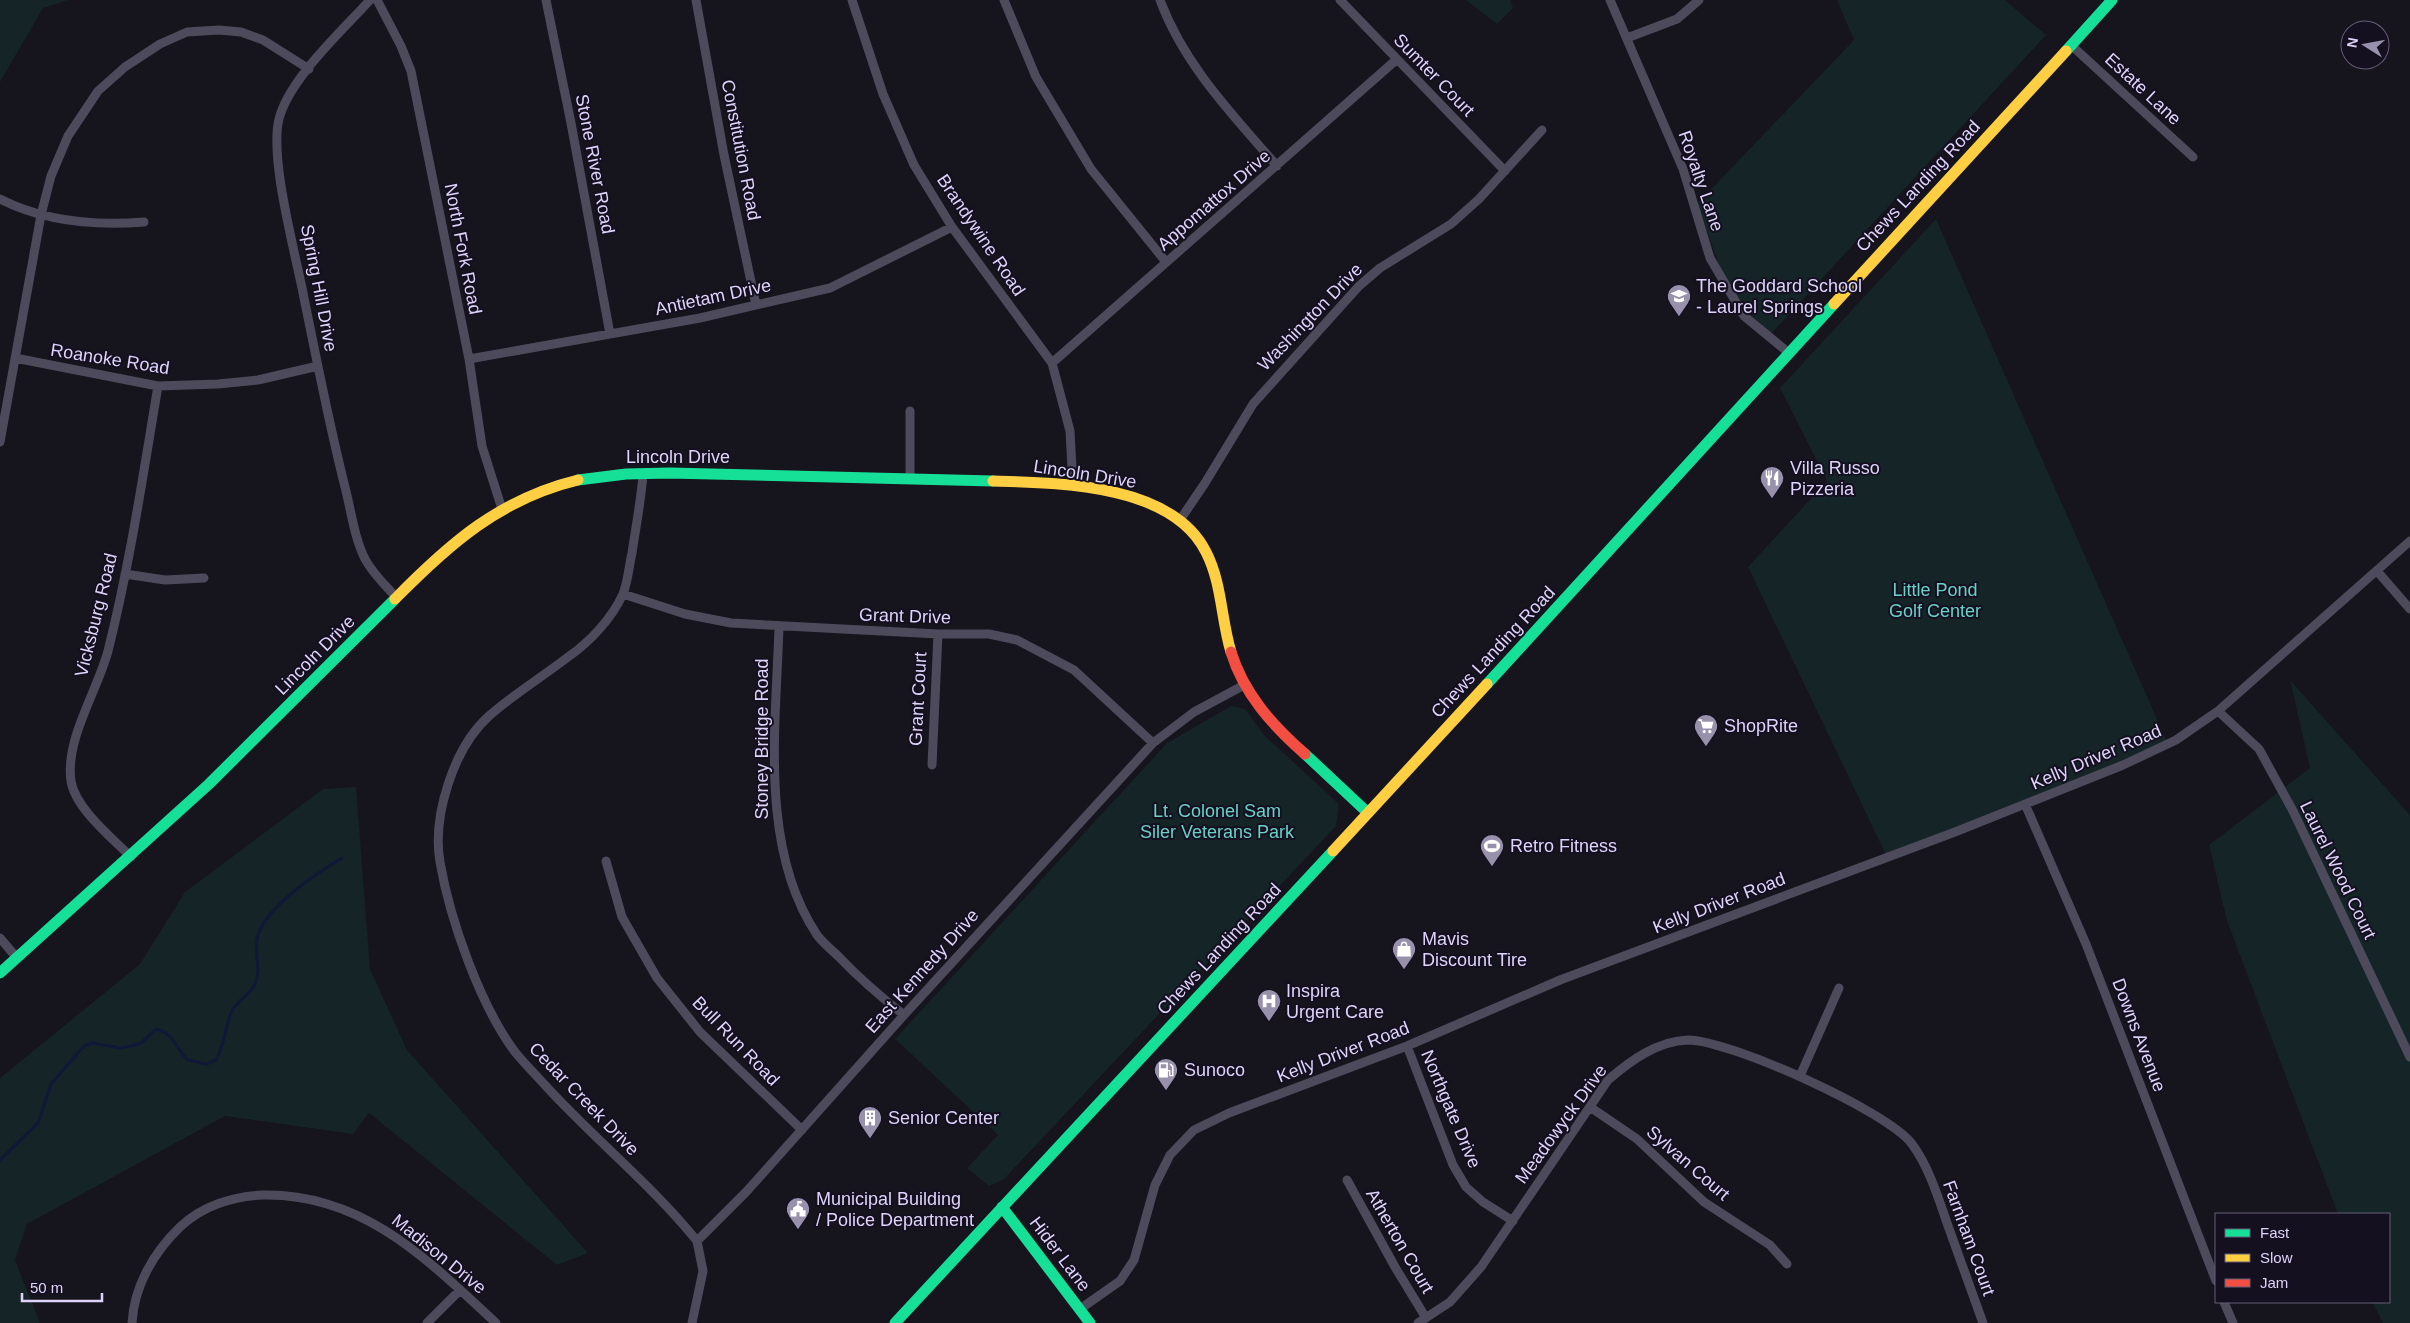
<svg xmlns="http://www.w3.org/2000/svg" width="2410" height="1323" font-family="Arial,sans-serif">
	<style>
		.green { fill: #142427 }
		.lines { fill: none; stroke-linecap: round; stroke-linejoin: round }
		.stream { stroke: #101837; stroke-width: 3 }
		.street { stroke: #4d4a5c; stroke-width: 9 }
		.fast { stroke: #16e098; stroke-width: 11 }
		.slow { stroke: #ffcf43; stroke-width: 11 }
		.jam { stroke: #f24e42; stroke-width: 11 }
		.labels { text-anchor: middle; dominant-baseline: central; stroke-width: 4; stroke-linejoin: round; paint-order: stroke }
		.street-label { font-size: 18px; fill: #ded4fa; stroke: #151020 }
		.poi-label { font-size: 18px; fill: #ded4fa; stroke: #151020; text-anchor: start }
		.park-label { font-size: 18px; fill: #69d1c8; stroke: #151020 }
	</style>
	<rect width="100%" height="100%" fill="#16141c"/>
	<path class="green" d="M0,0H69L43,8L0,82Z
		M1466,0H1510L1513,8L1497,24Z
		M1837,0H2005L2046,35L1771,334L1730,295L1697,204L1854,40Z
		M1936,219L2169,746L1887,857L1748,567L1827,481L1780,388Z
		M2290,680L2410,815V1323H2383L2372,1302H2389V1214H2338L2227,921L2209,845L2310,768Z
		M1231,706L1245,709L1265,736L1339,804L1336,826L1003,1180L989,1186L967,1168L998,1135L895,1039L1167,743Z
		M356,787L370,969L407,1050L588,1253L557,1265L369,1113L353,1134L225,1116L27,1224L15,1260L40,1323H0V1078L140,964L185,892L323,789Z"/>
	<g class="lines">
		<path class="stream" d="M0,1160L38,1123L51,1084L84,1046L92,1043L120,1048L132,1046L141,1043L156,1029C174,1033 176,1049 188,1060L206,1064L216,1060C224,1047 225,1027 231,1013C236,1001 250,995 255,984C262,968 253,951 258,935C267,906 317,873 342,858"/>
		<path class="street" d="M370,0C342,31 289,79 279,119C269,159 296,255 304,298C317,361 329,424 345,487C351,510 354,537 365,559C373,574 385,585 396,597
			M377,0L401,46L411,71L469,359L482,446L502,509
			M546,0L571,123L610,334
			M696,0L724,155L756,305
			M852,0L883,94L914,165L952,227L1052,363L1070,431L1073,486
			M1004,0L1036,77L1091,169L1166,262
			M1160,0C1184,65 1233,115 1277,166
			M1340,0L1505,171
			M1610,0L1683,169L1710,258L1744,316L1789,353
			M1627,38L1677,19L1699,0
			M2071,45L2193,157
			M0,199C45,222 94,226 144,222
			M15,358L158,386L218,384L258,380L318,366
			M469,359L700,318L830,288L952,227
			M1052,363L1396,60
			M0,442L41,215L51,176L68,136L98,91L125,67L160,44L187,32L219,30L241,32L263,40L309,69
			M643,474C641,501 636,526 632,553C629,566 628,581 623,594C612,618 590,642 568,657C542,677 514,694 489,716C454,747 432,816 440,862C450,920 480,1005 515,1052C524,1063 534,1073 544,1084C593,1138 651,1184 697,1241
			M910,479V411
			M1180,520L1205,483L1253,404L1359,286L1380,268L1451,224L1479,199L1542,130
			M2377,571L2410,609
			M125,574L165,580L204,578
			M623,594L685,614L731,623L938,634H989L1017,640L1074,670L1153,743
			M779,627C776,727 759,848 817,935C823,943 832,950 839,957C859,978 881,997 904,1015
			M2218,711L2259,749L2293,811L2410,1057
			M932,765L938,634
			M2025,804L2086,944L2216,1281
			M131,857C112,838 75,808 71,781C65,739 97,692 108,651C130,564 143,475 158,386
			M606,861L622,917L657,978L700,1032L802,1130
			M0,938L17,958
			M1407,1046L1453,1165L1466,1187L1483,1202L1513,1221
			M1800,1076L1839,988
			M1590,1107L1637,1139L1704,1202L1770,1245L1787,1264
			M1347,1180L1395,1267L1426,1318
			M2224,1302L2233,1323
			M1080,1309L1120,1281L1134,1260L1155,1185L1170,1155L1194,1130L1229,1113L1407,1046L1560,980L1955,832L2123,765L2176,740L2218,711L2410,541
			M132,1323C134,1286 154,1252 180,1227C202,1206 233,1196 263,1195C363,1193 428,1260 496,1323
			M427,1323L460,1290
			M692,1323L703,1271L697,1241L747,1191L904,1015L1153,743L1194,712L1246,684
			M1418,1323L1450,1302L1481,1267L1608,1080C1630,1061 1657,1041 1688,1040C1729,1040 1888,1111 1912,1144C1929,1167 1938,1197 1947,1223C1959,1256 1971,1290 1983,1323"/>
		<path class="fast" d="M2066,51L2112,0
			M578,480L626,474L670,473L993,481
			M1487,684L1834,304
			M1305,754L1368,813
			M0,973L209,784L395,599
			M1002,1207L1090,1323
			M895,1323L1333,851"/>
		<path class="slow" d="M1834,304L2066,51
			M993,481C1060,483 1172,484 1206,552C1222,583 1221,619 1231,652
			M395,599C450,543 500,499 578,480
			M1333,851L1487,684"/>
		<path class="jam" d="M1231,652C1244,694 1272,725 1305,754"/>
	</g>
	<defs>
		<g id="school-pin" transform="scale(1.25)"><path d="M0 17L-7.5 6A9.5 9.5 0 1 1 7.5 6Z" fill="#9891ac" stroke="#151020"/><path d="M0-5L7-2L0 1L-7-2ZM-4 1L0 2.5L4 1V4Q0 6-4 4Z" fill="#fff"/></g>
		<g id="restaurant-pin" transform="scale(1.25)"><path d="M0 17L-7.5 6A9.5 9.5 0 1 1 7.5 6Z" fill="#9891ac" stroke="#151020"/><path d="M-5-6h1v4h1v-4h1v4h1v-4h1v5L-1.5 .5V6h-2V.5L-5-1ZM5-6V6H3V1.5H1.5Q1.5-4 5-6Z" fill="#fff"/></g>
		<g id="supermarket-pin" transform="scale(1.25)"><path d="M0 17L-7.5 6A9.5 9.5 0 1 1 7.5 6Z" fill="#9891ac" stroke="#151020"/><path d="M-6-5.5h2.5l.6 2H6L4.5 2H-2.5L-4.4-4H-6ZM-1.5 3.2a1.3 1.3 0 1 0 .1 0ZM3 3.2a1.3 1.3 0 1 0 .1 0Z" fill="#fff"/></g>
		<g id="stadium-pin" transform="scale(1.25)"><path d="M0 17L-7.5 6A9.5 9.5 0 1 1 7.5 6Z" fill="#9891ac" stroke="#151020"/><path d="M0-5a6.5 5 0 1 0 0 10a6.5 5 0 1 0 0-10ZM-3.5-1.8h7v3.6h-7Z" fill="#fff"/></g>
		<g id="shop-pin" transform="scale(1.25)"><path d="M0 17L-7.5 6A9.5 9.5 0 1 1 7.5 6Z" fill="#9891ac" stroke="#151020"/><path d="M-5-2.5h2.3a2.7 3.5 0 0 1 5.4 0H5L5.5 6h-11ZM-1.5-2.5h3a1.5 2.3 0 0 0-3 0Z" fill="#fff"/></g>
		<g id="hospital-pin" transform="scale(1.25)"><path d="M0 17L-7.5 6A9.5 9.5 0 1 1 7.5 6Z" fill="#9891ac" stroke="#151020"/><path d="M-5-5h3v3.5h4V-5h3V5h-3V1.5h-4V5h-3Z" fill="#fff"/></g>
		<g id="fuel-pin" transform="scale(1.25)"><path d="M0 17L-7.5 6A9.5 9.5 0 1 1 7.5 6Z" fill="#9891ac" stroke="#151020"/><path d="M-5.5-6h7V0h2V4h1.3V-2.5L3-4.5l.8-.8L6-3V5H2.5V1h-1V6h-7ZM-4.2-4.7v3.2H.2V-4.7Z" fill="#fff"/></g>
		<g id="building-pin" transform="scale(1.25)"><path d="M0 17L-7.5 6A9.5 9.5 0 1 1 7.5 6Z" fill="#9891ac" stroke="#151020"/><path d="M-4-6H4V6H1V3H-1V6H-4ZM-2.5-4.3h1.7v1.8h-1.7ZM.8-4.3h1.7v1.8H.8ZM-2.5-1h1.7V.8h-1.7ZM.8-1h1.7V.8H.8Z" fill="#fff"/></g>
		<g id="civic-pin" transform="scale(1.25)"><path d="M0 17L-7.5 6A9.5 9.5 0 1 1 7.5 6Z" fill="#9891ac" stroke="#151020"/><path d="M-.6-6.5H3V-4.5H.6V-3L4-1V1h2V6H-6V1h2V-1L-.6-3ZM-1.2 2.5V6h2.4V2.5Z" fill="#fff"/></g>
	</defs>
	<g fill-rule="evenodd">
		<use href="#school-pin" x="1679" y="296"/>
		<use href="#restaurant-pin" x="1772" y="478"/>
		<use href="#supermarket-pin" x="1706" y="726"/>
		<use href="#stadium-pin" x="1492" y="846"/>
		<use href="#shop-pin" x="1404" y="949"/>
		<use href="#hospital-pin" x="1269" y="1001"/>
		<use href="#fuel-pin" x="1166" y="1070"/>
		<use href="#building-pin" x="870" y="1118"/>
		<use href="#civic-pin" x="798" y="1209"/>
	</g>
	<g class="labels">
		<g class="street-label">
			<text transform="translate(1434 75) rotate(46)">Sumter Court</text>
			<text transform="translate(2143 89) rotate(43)">Estate Lane</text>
			<text transform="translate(741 150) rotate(79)">Constitution Road</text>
			<text transform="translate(595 164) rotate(79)">Stone River Road</text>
			<text transform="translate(1701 181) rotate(71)">Royalty Lane</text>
			<text transform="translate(1918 186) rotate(-47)">Chews Landing Road</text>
			<text transform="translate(1214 200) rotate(-41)">Appomattox Drive</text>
			<text transform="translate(981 235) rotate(56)">Brandywine Road</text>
			<text transform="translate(463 249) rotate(79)">North Fork Road</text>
			<text transform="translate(319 288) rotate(79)">Spring Hill Drive</text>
			<text transform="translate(713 297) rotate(-12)">Antietam Drive</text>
			<text transform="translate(1310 317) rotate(-46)">Washington Drive</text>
			<text transform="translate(110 359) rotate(9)">Roanoke Road</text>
			<text x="678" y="457">Lincoln Drive</text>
			<text transform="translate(1085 474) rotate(9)">Lincoln Drive</text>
			<text transform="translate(96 615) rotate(-76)">Vicksburg Road</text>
			<text transform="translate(905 616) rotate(2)">Grant Drive</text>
			<text transform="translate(1493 652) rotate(-47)">Chews Landing Road</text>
			<text transform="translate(315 655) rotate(-45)">Lincoln Drive</text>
			<text transform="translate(918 699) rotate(-87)">Grant Court</text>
			<text transform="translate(762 739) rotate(-90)">Stoney Bridge Road</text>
			<text transform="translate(2096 757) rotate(-23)">Kelly Driver Road</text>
			<text transform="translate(2338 870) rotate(64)">Laurel Wood Court</text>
			<text transform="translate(1719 903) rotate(-21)">Kelly Driver Road</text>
			<text transform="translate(1219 949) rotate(-47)">Chews Landing Road</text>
			<text transform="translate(922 971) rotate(-48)">East Kennedy Drive</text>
			<text transform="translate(2139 1035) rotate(69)">Downs Avenue</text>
			<text transform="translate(736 1041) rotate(46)">Bull Run Road</text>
			<text transform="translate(1343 1052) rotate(-21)">Kelly Driver Road</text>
			<text transform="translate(584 1099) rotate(46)">Cedar Creek Drive</text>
			<text transform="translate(1451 1109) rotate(67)">Northgate Drive</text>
			<text transform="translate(1561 1124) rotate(-54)">Meadowyck Drive</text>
			<text transform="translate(1688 1163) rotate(41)">Sylvan Court</text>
			<text transform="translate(1969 1238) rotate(70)">Farnham Court</text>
			<text transform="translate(1400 1241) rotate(60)">Atherton Court</text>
			<text transform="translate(439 1254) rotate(39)">Madison Drive</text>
			<text transform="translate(1060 1254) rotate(53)">Hider Lane</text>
		</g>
		<g class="poi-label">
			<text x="1696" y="286">The Goddard School<tspan x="1696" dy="21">- Laurel Springs</tspan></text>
			<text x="1790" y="468">Villa Russo<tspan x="1790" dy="21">Pizzeria</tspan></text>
			<text x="1724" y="726">ShopRite</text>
			<text x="1510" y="846">Retro Fitness</text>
			<text x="1422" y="939">Mavis<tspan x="1422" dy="21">Discount Tire</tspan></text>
			<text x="1286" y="991">Inspira<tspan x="1286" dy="21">Urgent Care</tspan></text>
			<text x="1184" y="1070">Sunoco</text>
			<text x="888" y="1118">Senior Center</text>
			<text x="816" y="1199">Municipal Building<tspan x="816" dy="21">/ Police Department</tspan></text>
		</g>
		<g class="park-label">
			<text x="1935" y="590">Little Pond<tspan x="1935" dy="21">Golf Center</tspan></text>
			<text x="1217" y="811">Lt. Colonel Sam<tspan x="1217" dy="21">Siler Veterans Park</tspan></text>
		</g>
	</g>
	<rect x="2215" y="1213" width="175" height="90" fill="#151020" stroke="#655e77"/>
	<rect x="2225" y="1229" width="25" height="8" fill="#16e098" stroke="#655e77"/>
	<text x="2260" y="1238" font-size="15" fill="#ded4fa">Fast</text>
	<rect x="2225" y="1254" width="25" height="8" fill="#ffcf43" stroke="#655e77"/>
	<text x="2260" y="1263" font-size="15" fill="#ded4fa">Slow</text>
	<rect x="2225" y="1279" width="25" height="8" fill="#f24e42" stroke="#655e77"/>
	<text x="2260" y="1288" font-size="15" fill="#ded4fa">Jam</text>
	<g transform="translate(2365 45) rotate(281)"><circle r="24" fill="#151020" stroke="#655e77"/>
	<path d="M0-4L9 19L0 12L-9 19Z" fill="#9891ac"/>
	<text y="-8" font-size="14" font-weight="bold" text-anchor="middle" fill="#ded4fa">N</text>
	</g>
	<path d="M22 1293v8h80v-8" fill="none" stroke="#ded4fa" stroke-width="2.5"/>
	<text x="30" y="1293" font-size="15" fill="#ded4fa" stroke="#151020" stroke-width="4" paint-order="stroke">50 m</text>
</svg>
